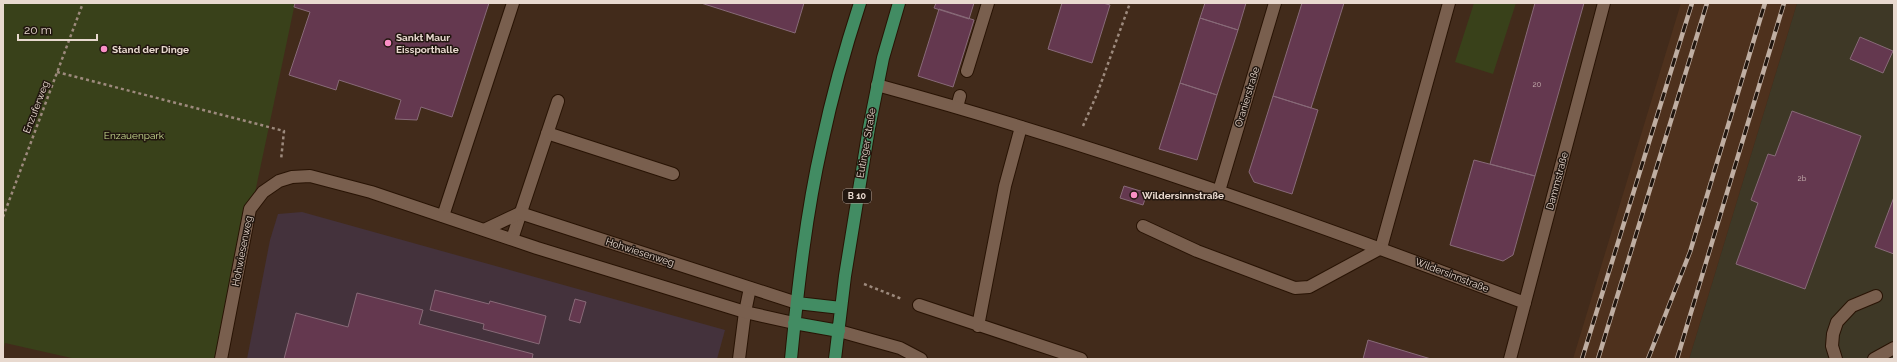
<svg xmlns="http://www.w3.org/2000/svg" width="1897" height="362" font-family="Raleway,sans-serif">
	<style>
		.commercial { fill: #3e3826 }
		.industrial { fill: #44323c }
		.built { fill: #4e311d }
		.green { fill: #39411a }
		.building { fill: #64384f; stroke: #886a78 }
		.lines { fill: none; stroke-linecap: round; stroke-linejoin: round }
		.lane-casing { stroke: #281304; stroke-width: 14 }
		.street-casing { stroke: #281304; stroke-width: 14 }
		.primary-casing { stroke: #281304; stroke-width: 14 }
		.path { stroke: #9d8a7d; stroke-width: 2.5; stroke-dasharray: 3 3; stroke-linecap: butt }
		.lane { stroke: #795f4e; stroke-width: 12 }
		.street { stroke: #795f4e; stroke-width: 12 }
		.primary { stroke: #428c63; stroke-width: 12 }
		.rail-casing { stroke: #bfaea2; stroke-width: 4.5 }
		.rail { stroke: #21160f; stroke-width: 3; stroke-dasharray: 9; stroke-linecap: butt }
		.poi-dot { fill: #fa8fc6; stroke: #21160f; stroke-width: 1.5 }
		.labels { text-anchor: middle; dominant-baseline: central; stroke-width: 3; stroke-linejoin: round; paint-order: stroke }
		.number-label { font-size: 8px; fill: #c7b1af }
		.shield { fill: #21160f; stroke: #ac9e95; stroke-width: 1 }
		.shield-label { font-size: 9px; font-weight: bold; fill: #e8d9cf }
		.poi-label { font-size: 10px; font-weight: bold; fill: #e8d9cf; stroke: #21160f; text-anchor: start }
		.street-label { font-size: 10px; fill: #e8d9cf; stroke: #21160f }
		.park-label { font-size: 10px; fill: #c7da8f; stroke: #21160f }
	</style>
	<rect width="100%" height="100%" fill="#422b1b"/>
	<path class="commercial" d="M1797,3H1894V359H1689Z"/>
	<path class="industrial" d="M302,212L725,330L717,359H247L270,240L278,214Z"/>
	<path class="built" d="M1681,3H1797L1689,359H1573Z"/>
	<path class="green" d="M3,3H295L220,359H76L5,343L3,352Z
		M1474,3H1516L1493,74L1455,62Z"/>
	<path class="building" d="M295,3H489L452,117L421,107L417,120L395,119L401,100L339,80L336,90L289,75L310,12L294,7Z
		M701,3H804L795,33Z
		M936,3H974L969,19L934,8Z
		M1062,3H1103L1110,5L1092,63L1048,49Z
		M1205,3H1246L1238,30L1200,18Z
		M1302,3H1344L1311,108L1273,96Z
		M1535,3H1584L1535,176L1490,164Z
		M939,9L974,20L953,87L918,76Z
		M1200,18L1238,30L1217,95L1180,83Z
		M1860,37L1893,51L1883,73L1850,59Z
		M1180,83L1217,95L1197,160L1159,149Z
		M1273,96L1318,110L1292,194L1254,182L1249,172Z
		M1792,111L1861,136L1805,289L1736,264L1758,203L1751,200L1768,154L1775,156Z
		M1474,160L1535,176L1513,255L1503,261L1450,245Z
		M1124,186L1147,193L1143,205L1120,198Z
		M1894,197V254L1875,247Z
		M435,290L489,304L490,301L546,316L539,344L483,329L484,324L430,310Z
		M357,293L423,310L419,324L533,354L532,359H284L296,313L348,327Z
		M575,299L586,302L580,323L569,320Z
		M1368,340L1431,359H1363Z"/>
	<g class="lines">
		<g class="lane-casing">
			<path id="lane" d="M967,71L988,3
				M957,107L960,96
				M547,133L673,174
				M443,216L513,3
				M1143,226L1197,251L1295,288L1309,287L1381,248L1449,3
				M512,239L558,101
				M919,305L1081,359
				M978,326L1005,186L1021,127
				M739,359L745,312L750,288
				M1836,359L1832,346L1833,334L1837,322L1852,306L1876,296
				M1874,359L1894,348"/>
		</g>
		<g class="street-casing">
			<path id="street" d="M877,85C1097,145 1312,222 1525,303
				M1219,191L1275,3
				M484,230L520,213L797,303
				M839,331L900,348L921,359
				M221,359L250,209L263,192L279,181L292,177L310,176L371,192L537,248L745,312L794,323
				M1510,359L1604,3"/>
		</g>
		<g class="primary-casing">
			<path id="primary" d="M797,303L841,308
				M794,323L839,331
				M791,359C798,287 806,214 822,143C832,96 845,49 860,3
				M835,359L845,276L869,128L883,58L899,3"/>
		</g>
		<path class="path" d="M57,72L284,131L281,160
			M1083,126L1097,94L1130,3
			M3,217L83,3
			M864,284L902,299"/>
		<use href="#lane" class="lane"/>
		<use href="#street" class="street"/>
		<use href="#primary" class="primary"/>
		<g class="rail-casing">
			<path id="rail" d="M1582,359L1692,3
				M1598,359L1707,3
				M1648,359L1690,252L1765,3
				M1677,359L1784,3"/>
		</g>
		<use href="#rail" class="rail"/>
	</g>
	<g class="poi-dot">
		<circle cx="388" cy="43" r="4"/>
		<circle cx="104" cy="49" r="4"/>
		<circle cx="1134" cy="195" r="4"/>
	</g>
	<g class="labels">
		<g class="number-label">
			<text x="1537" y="84">20</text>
			<text x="1802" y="178">2b</text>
		</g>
		<rect class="shield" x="843" y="189" width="28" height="14" rx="3"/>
		<g class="shield-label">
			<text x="857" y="196">B 10</text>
		</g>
		<g class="poi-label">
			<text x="396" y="37">Sankt Maur<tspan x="396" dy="12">Eissporthalle</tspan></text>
			<text x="112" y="49">Stand der Dinge</text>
			<text x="1142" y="195">Wildersinnstraße</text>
		</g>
		<g class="street-label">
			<text transform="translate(1247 97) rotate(-73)">Oranierstraße</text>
			<text transform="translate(36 107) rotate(-69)">Enzuferweg</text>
			<text transform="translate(866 143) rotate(-80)">Eutinger Straße</text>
			<text transform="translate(1557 181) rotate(-75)">Dammstraße</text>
			<text transform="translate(242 251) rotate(-79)">Hohwiesenweg</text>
			<text transform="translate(640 252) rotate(18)">Hohwiesenweg</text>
			<text transform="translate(1452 275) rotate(21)">Wildersinnstraße</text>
		</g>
		<g class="park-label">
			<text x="134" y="135">Enzauenpark</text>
		</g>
	</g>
	<rect width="1897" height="362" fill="none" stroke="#e8d9cf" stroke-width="8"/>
	<path d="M18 34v6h79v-6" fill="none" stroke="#e8d9cf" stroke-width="2"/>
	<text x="24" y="34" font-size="12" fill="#e8d9cf" stroke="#21160f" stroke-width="3" paint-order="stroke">20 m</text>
</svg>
